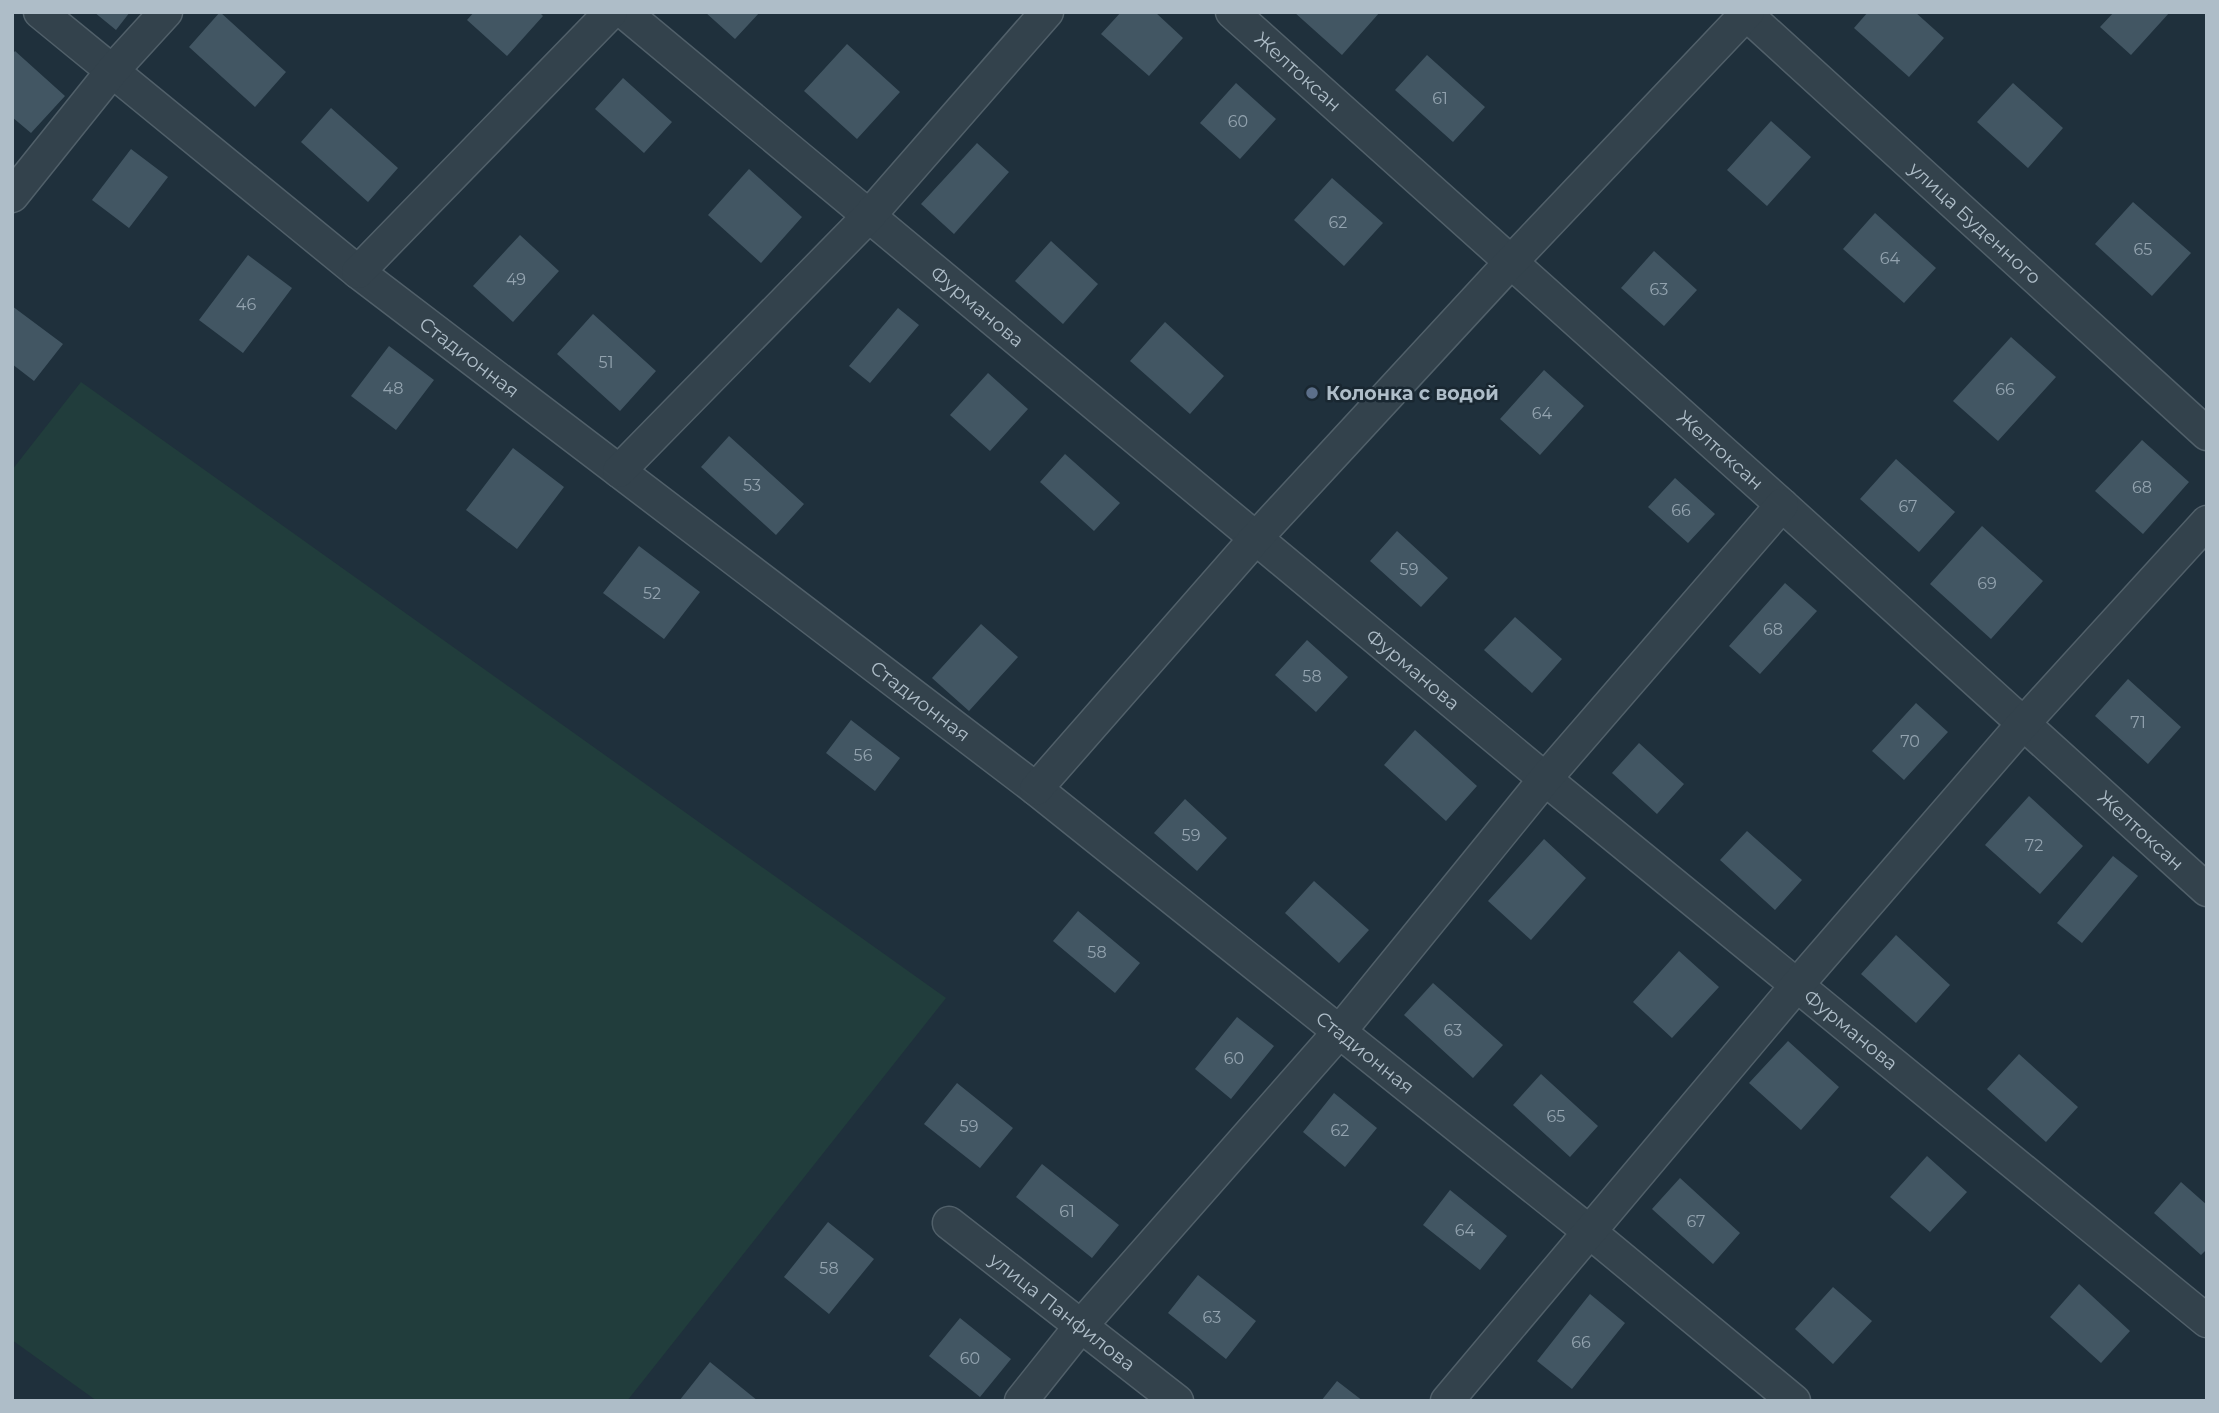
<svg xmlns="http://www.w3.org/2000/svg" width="2219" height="1413" font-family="Montserrat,sans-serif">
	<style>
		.pitch { fill: #213d3c }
		.building { fill: #425663 }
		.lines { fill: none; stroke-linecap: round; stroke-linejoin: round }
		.minor-casing { stroke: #51606a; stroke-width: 35 }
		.minor { stroke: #33424c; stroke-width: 32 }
		.service-dot { fill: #5c6f8a; stroke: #192731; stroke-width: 2.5 }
		.labels { text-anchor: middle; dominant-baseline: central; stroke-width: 5; stroke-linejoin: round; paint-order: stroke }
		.number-label { font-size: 16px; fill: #93a3af }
		.street-label { font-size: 19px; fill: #aebdc8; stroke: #192731 }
		.poi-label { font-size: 19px; font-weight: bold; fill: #aebdc8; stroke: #192731; text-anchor: start }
	</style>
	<rect width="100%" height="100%" fill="#1f303c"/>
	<path class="pitch" d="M81,382L946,998L627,1401H97L12,1340V470Z"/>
	<path class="building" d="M94,12H130L116,30Z
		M220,12L286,72L255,107L189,47Z
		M474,12H539L543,16L507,56L467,20Z
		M705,12H760L735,39Z
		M1121,12H1155L1183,38L1149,76L1101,34Z
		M1294,12H1380L1342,55Z
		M1868,12H1915L1944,38L1909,77L1854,28Z
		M2114,12H2170L2131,55L2100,27Z
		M847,44L900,92L857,139L804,91Z
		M15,51L65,96L31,133L12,117V55Z
		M1427,55L1485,107L1453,142L1395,90Z
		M623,78L672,122L644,153L595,109Z
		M1236,83L1276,119L1240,159L1200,123Z
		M2013,83L2063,128L2028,168L1977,122Z
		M331,108L398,168L368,202L301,142Z
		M1771,121L1811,157L1767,206L1727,170Z
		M977,143L1009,172L954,234L921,204Z
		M131,149L168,177L129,228L92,200Z
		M749,169L802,217L761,263L708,215Z
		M1332,178L1383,223L1344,266L1294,220Z
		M2133,202L2191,253L2152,296L2095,244Z
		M1875,213L1936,268L1904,303L1843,249Z
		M520,235L559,271L513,322L473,286Z
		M1051,241L1098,284L1063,324L1015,281Z
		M1654,251L1697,290L1664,326L1621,288Z
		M248,255L292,288L243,353L199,320Z
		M12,306L63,344L34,381L12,364Z
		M898,308L919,325L870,383L849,366Z
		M593,314L656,371L620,411L557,354Z
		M1165,322L1224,376L1190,414L1130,361Z
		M2011,337L2056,377L1998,441L1953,401Z
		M389,346L434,380L396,430L351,396Z
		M1544,370L1584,406L1540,455L1500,419Z
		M988,373L1028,409L990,451L950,415Z
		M729,436L804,504L776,535L701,467Z
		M2142,440L2189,482L2143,534L2095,491Z
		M513,448L564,487L517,549L466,510Z
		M1065,454L1120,503L1094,531L1040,482Z
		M1896,459L1955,512L1919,552L1860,499Z
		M1675,478L1715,514L1688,543L1648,507Z
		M1982,526L2043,581L1991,639L1930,584Z
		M1397,531L1448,578L1421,607L1370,561Z
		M639,546L700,592L664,639L603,593Z
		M1785,583L1817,611L1760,674L1729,646Z
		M1515,617L1562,659L1532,693L1484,650Z
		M981,624L1018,657L969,711L932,678Z
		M1307,640L1348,677L1316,712L1275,675Z
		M2128,679L2181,727L2148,764L2095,716Z
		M1916,703L1948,732L1904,780L1872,751Z
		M851,720L900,758L875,791L826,753Z
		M1415,730L1477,786L1446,821L1384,765Z
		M1639,743L1684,784L1657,814L1612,773Z
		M2029,796L2083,846L2040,894L1985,845Z
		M1185,799L1227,838L1197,871L1154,833Z
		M1747,831L1802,880L1775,910L1720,860Z
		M1544,839L1586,878L1531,940L1488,901Z
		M2113,856L2138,876L2082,943L2057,923Z
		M1314,881L1369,930L1339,963L1285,913Z
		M1078,911L1140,963L1115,993L1053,941Z
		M1896,935L1950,985L1916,1023L1861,974Z
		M1679,951L1719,987L1672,1038L1633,1002Z
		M1433,983L1503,1045L1473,1078L1404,1015Z
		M1237,1017L1274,1046L1231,1099L1195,1069Z
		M1788,1041L1839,1087L1801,1130L1749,1083Z
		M2019,1054L2078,1107L2046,1142L1987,1089Z
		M1541,1074L1598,1126L1570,1157L1513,1105Z
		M957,1083L1013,1128L980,1168L924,1124Z
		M1334,1093L1377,1128L1345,1167L1303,1132Z
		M1927,1156L1967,1192L1930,1232L1890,1197Z
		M1042,1164L1119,1225L1092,1258L1016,1197Z
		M1680,1178L1740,1233L1713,1264L1652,1209Z
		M2181,1182L2207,1205V1249L2201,1255L2154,1213Z
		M1450,1190L1507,1236L1480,1270L1423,1225Z
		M828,1222L874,1259L829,1314L784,1277Z
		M1198,1275L1256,1321L1226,1359L1168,1313Z
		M2079,1284L2130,1331L2101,1363L2050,1317Z
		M1833,1287L1872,1321L1833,1364L1795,1329Z
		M1590,1294L1625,1323L1572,1389L1537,1361Z
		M960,1318L1011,1359L980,1397L929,1356Z
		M710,1362L758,1401H679Z
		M1337,1381L1363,1401H1321Z"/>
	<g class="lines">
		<g class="minor-casing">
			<g id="minor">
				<path id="s1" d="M40,12L358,272L1036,789L1591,1233L1794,1401"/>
				<path id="s2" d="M624,12L1545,779L2207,1321"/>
				<path id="s3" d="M1232,12L1782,505L2207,890"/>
				<path id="s4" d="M1744,12L2207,434"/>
				<path d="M12,196L113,70L166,12"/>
				<path d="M358,272L611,12"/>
				<path d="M619,471L868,217L1047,12"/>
				<path d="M1036,789L1255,539L1510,263L1748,12"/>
				<path id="s5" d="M949,1223L1177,1401"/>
				<path d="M1021,1401L1080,1327L1340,1031L1545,779L1782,505"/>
				<path d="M1447,1401L1798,984L2022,725L2207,522"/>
			</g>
		</g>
		<use href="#minor" class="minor"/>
	</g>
	<circle class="service-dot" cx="1312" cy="393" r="7"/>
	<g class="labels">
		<g class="number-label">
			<text x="1440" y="98">61</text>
			<text x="1238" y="121">60</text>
			<text x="1338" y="222">62</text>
			<text x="2143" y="249">65</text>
			<text x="1890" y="258">64</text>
			<text x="516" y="279">49</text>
			<text x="1659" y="289">63</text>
			<text x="246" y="304">46</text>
			<text x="606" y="362">51</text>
			<text x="393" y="388">48</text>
			<text x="2005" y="389">66</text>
			<text x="1542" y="413">64</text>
			<text x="752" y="485">53</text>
			<text x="2142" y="487">68</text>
			<text x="1908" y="506">67</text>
			<text x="1681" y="510">66</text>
			<text x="1409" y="569">59</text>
			<text x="1987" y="583">69</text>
			<text x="652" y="593">52</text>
			<text x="1773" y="629">68</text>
			<text x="1312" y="676">58</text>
			<text x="2138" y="722">71</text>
			<text x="1910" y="741">70</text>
			<text x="863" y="755">56</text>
			<text x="1191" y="835">59</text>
			<text x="2034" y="845">72</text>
			<text x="1097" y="952">58</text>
			<text x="1453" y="1030">63</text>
			<text x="1234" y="1058">60</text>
			<text x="1556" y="1116">65</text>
			<text x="969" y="1126">59</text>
			<text x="1340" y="1130">62</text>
			<text x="1067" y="1211">61</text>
			<text x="1696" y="1221">67</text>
			<text x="1465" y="1230">64</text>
			<text x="829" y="1268">58</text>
			<text x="1212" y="1317">63</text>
			<text x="1581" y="1342">66</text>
			<text x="970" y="1358">60</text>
		</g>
		<g class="street-label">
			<text stroke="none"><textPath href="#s3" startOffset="89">Желтоксан</textPath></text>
			<text stroke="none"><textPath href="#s4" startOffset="313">улица Буденного</textPath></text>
			<text stroke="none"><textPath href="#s2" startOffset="460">Фурманова</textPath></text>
			<text stroke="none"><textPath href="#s1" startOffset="551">Стадионная</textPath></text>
			<text stroke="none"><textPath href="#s3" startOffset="656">Желтоксан</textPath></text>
			<text stroke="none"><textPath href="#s2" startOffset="1027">Фурманова</textPath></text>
			<text stroke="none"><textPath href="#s1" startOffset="1118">Стадионная</textPath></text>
			<text stroke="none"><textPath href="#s3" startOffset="1223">Желтоксан</textPath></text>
			<text stroke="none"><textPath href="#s2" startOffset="1594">Фурманова</textPath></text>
			<text stroke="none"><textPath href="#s1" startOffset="1685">Стадионная</textPath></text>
			<text stroke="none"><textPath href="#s5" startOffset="144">улица Панфилова</textPath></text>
		</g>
		<g class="poi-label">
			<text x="1326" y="393">Колонка с водой</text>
		</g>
	</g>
	<rect width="2219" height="1413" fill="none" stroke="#aebdc8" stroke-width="28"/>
</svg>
